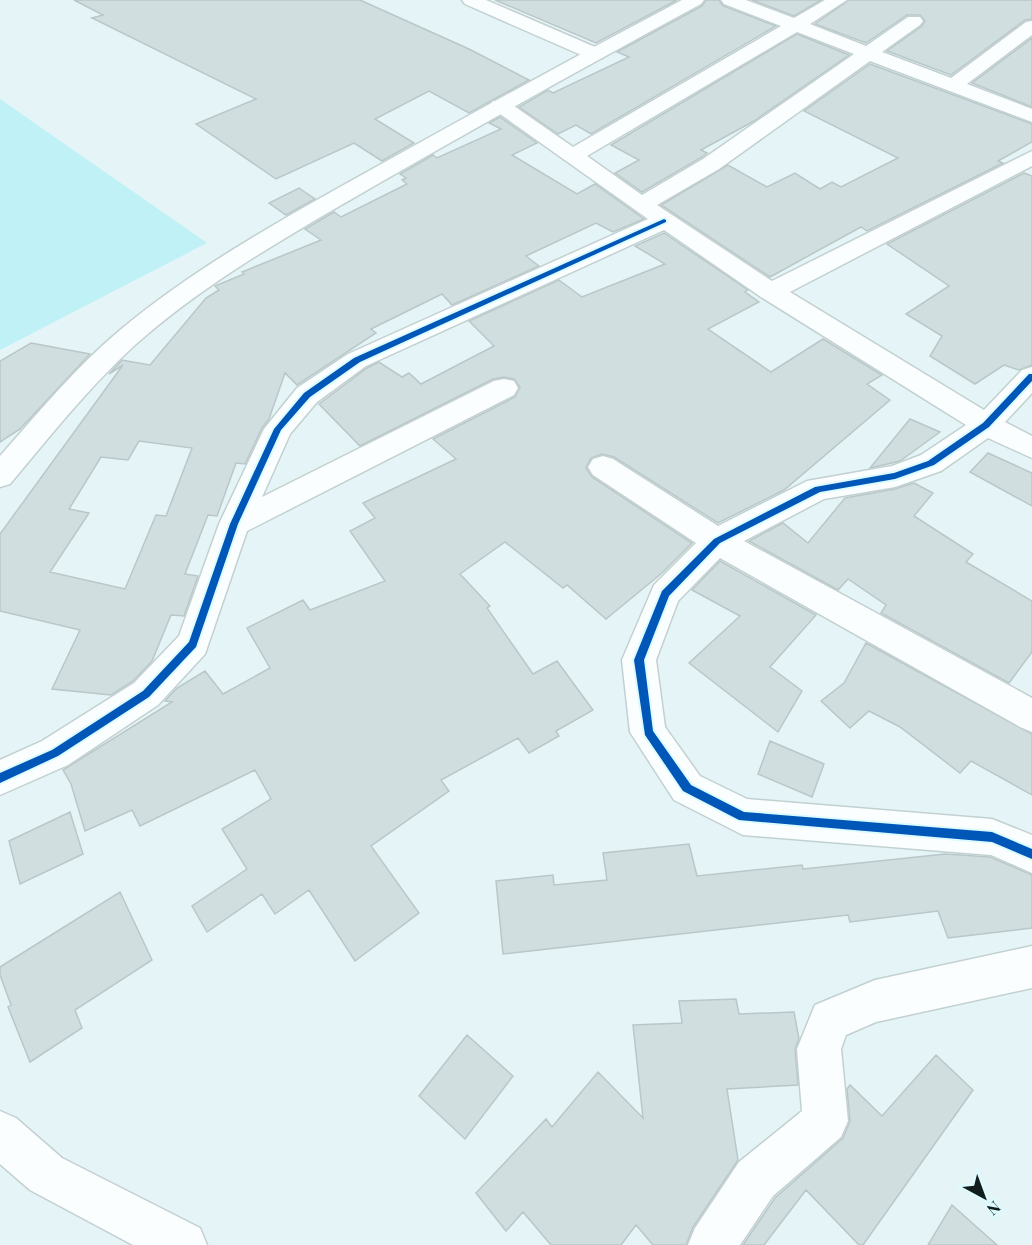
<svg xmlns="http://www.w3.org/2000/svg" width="1032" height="1245" font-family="'Playfair Display',serif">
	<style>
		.green { fill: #c0f1f6 }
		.building { fill: #d0dedf; stroke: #bac7c9; stroke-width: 1.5; fill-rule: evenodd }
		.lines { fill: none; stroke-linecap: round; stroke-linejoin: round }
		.minor-casing { stroke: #c3d0d1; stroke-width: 3 }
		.secondary-casing { stroke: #c3d0d1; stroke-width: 3 }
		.minor { fill: #fbfefe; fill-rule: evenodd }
		.secondary { fill: #fbfefe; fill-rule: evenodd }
		.cycleway-casing { stroke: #ddfbff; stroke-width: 4 }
		.cycleway { fill: #0057b8; fill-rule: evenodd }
	</style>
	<rect width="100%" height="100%" fill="#e5f5f7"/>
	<path class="green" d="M0,99L207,243L0,350Z"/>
	<path class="building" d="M74,0H360L469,49L529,80L469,113L429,91L375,119L414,143L382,161L354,143L276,179L196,124L256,99L92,18L103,15Z
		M495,0H677L596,43Z
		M706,0H719L723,6L776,26L591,134L576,125L558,134L519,107L548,90L553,93L629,57L617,52L702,6Z
		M752,0H821L794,16Z
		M849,0H1032V19L1025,20L951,75L887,51L922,26L925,21L920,15H907L866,43L815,24Z
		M797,34L849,55L754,121L701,150L707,153L702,157L642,192L615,173L639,160L611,145Z
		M1032,38V107L972,83Z
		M870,64L1032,124V142L998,161L1003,163L867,231L861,227L770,277L661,205L728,165L767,187L795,173L820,189L832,182L841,187L898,158L804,111Z
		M500,117L537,143L512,155L577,194L595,184L644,219L613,232L596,223L526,256L539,266L452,305L442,294L371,329L376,333L297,385L285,373L269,419L262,428L245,464L236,463L217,516L208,515L185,574L198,576L184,616L171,615L152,661L133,681L111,695L52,689L80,630L0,611V534L123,365L109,374L122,360L150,365L206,298L219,290L215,286L244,274L242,272L321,240L305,229L334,212L341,217L407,184L402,180L406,178L400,174L433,155L437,158L501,129L489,123ZM139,441L192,448L166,516L156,515L125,589L50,572L89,513L69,509L101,457L128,460Z
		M1024,173L1032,176V365L1019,370L1004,365L975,384L930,356L942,336L906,314L949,286L887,244Z
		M299,188L315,199L286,215L269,203Z
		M664,233L748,290L745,292L759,302L708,329L771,372L823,339L882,375L867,384L890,400L784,490L718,523L614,457L602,454L591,458L586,468L592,477L692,543L662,573L606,619L567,585L563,588L505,542L460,574L490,606L487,608L533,674L557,661L593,710L556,731L559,736L529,753L518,738L441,780L449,791L371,846L419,913L355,961L309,890L275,914L262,894L207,932L192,906L247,869L222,829L271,799L255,770L140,826L132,810L85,831L71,784L63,770L172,702L165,701L177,688L205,671L223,694L270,668L247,628L303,600L310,610L385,581L350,531L375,518L363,503L456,459L433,439L515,397L520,387L514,379L504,377L493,379L360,446L319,404L367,368L379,362L402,377L409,373L421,384L494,346L469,321L559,280L582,297L665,264L635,246Z
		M31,343L90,354L20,429L0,442V361Z
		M910,419L940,432L900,461L870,468Z
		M988,453L1032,473V506L970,472Z
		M914,483L933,493L914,516L973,554L966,562L1032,601V652L1009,683L881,613L886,605L848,579L838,590L749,541L783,523L808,543L845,498L895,489Z
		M720,561L816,615L770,667L802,691L778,732L689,663L740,616L692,590Z
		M866,643L1032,734V795L971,761L960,773L900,727L869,711L850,728L821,701L844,683Z
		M770,741L824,764L812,797L758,774Z
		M70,812L83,854L20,884L9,841Z
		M689,844L697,876L802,865L803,869L945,854L990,857L1032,875V928L948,938L938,911L850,922L848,915L503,954L496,881L553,875L554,885L607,880L603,853Z
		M120,892L152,960L75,1010L82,1028L30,1062L8,1007L11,1005L0,975V967Z
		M736,999L739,1014L794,1012L799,1039L795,1049L798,1085L727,1089L738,1160L693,1227L686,1245H653L636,1225L621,1245H551L523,1212L506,1231L476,1193L546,1119L552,1127L598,1072L643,1118L633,1025L682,1023L679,1001Z
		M467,1035L513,1076L465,1139L419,1096Z
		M936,1055L973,1090L863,1245H859L806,1190L764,1245H743L775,1198L843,1138L850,1121L847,1089L850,1085L882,1116Z
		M952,1205L997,1245H928Z"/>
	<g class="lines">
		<g class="minor-casing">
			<path id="minor" d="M462,0H486L602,50L605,54L602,58H588L465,4Z
				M721,0H746L794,18L825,0H847L810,24L866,46L908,17H920L923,21L920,25L882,52L951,78L1026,22L1032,21V35L967,84L1032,109V122L870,61L719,169L657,205L772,281L1032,151V166L790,292L984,410L1022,370L1032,367V393L1005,422L1032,436V458L988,438L941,471L895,487L824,499L744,541L1032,698V732L1020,727L720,558L678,601L656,660L665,727L700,776L747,799L992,819L1032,835V873L991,855L743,835L674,800L630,732L622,660L654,585L696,543L593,475L588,467L593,459L603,456L613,459L718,526L807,481L892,466L921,455L966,425L761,297L664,230L366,366L317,402L290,434L262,497L494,381L504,379L514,381L518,388L514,395L247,531L205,654L158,705L68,765L0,795V760L42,741L134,683L179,636L219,524L264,429L297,388L348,354L648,219L493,109L490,105L493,101H507L573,147L781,26L724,4ZM797,32L854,54L703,159L642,195L587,156Z
				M1032,946V988L876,1022L846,1035L841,1049L848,1121L841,1137L773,1196L740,1245H688L695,1228L739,1162L802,1111L797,1049L815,1005L875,980Z
				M0,1111L16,1118L62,1158L200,1228L207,1245H133L30,1190L0,1164Z"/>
		</g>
		<g class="secondary-casing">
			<path id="secondary" d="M682,0H704L701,4C592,63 484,123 376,185C293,233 207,281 135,345C89,387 50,436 10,484L0,487V456C38,413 75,368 119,331C194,268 281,220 367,172C471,114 576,56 682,0Z"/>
		</g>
		<use href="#minor" class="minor"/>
		<use href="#secondary" class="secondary"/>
		<g class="cycleway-casing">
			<path id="cycleway" d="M664,219L666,220V222L360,362L310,397L281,430L238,524L196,647L149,697L58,756L0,783V773L52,750L143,691L189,642L230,524L274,429L304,393L354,358Z
				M1029,374H1032V381L989,427L934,465L895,479L820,492L720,543L669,596L644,660L653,731L691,785L744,812L992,832L1032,849V859L992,842L739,820L683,791L645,735L634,660L662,591L714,539L815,487L894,473L928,461L983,423Z"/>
		</g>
		<use href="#cycleway" class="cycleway"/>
	</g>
	<g transform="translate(984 1197) rotate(139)" stroke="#ddfbff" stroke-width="4.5" paint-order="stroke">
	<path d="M0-4.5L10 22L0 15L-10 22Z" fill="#111c1d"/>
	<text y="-9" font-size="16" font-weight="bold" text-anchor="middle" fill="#111c1d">N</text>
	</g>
</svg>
